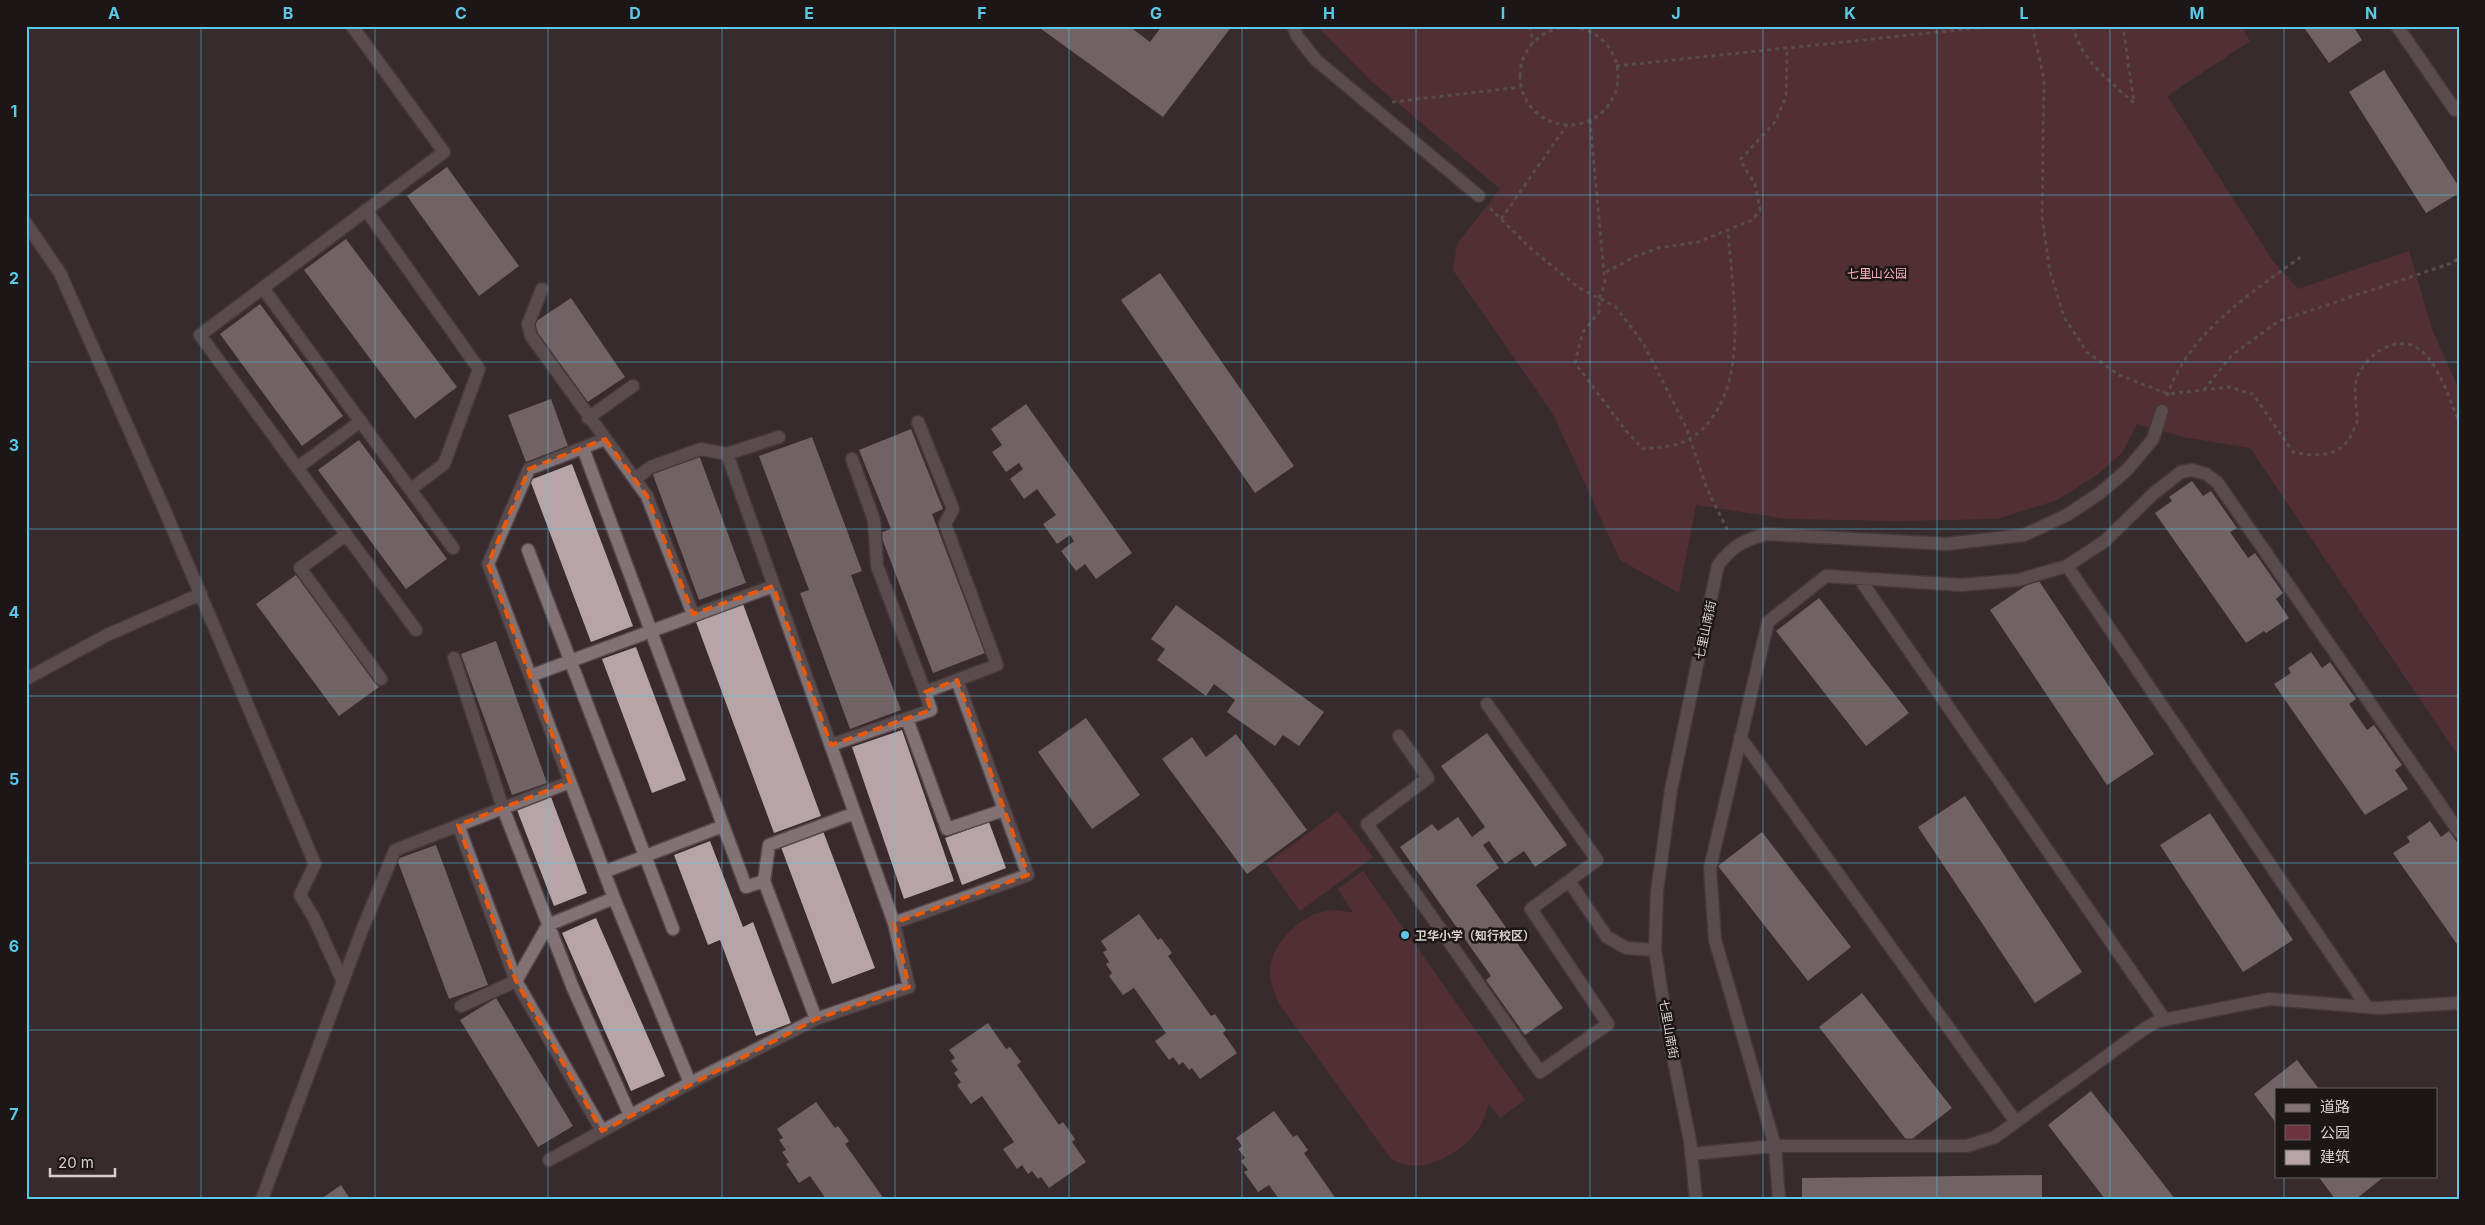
<svg xmlns="http://www.w3.org/2000/svg" width="2485" height="1225" font-family="Inter,'Noto Sans SC',sans-serif">
	<style>
		.green { fill: #6f333f }
		.building { fill: #b6a4a7 }
		.lines { fill: none; stroke-linecap: round; stroke-linejoin: round }
		.minor-casing { stroke: #54484a; stroke-width: 15 }
		.path { stroke: #7e7374; stroke-width: 3; stroke-dasharray: 4 4; stroke-linecap: butt }
		.minor { stroke: #837274; stroke-width: 12 }
		.marked { fill: none; stroke: #e8590c; stroke-width: 4; stroke-dasharray: 10 6; stroke-linejoin: round }
		.grid { fill: none; stroke: #5ac8e6; stroke-width: 1; stroke-opacity: 0.55 }
		.poi-dot { fill: #5ac8e6; stroke: #1c1617; stroke-width: 2 }
		.labels { text-anchor: middle; dominant-baseline: central; stroke-width: 5; stroke-linejoin: round; paint-order: stroke }
		.park-label { font-size: 12px; fill: #f9afbb; stroke: #1c1617 }
		.street-label { font-size: 12px; fill: #d8cfd0; stroke: #1c1617 }
		.poi-label { font-size: 12px; font-weight: bold; fill: #d8cfd0; stroke: #1c1617; text-anchor: start }
		.neatline { fill: none; stroke: #5ac8e6; stroke-width: 2 }
		.grid-label { font-size: 16px; text-anchor: middle; font-weight: bold; fill: #5ac8e6 }
	</style>
	<rect width="100%" height="100%" fill="#392b2d"/>
	<path class="green" d="M1317,26H2241L2250,41L2167,96L2273,261L2298,289L2409,251L2432,329L2459,390V757L2250,448L2183,437L2137,424L2122,453L2098,474L2057,500L1997,519L1898,521L1788,519L1696,505L1679,593L1620,560L1553,414L1453,270L1457,244L1500,189L1369,79Z
		M1338,811L1373,857L1300,911L1266,864Z
		M1363,871L1525,1100L1500,1118L1489,1104C1485,1115 1482,1126 1474,1135C1455,1157 1418,1176 1391,1159L1279,1004C1275,994 1269,981 1270,970C1270,945 1302,914 1326,911C1335,909 1344,911 1353,913L1338,889Z"/>
	<path class="building" d="M1037,26H1129L1150,42L1162,26H1232L1163,117Z
		M2303,26H2353L2362,40L2329,63Z
		M2384,70L2459,187V193L2426,213L2349,92Z
		M447,167L519,266L479,296L407,196Z
		M346,239L457,387L415,419L304,270Z
		M1160,273L1294,466L1255,493L1121,300Z
		M571,298L625,377L586,403L532,324Z
		M260,304L343,416L302,446L220,334Z
		M551,399L568,446L526,462L508,415Z
		M1026,404L1132,553L1096,579L1085,564L1076,571L1061,551L1074,541L1070,535L1057,544L1043,524L1056,515L1037,489L1024,499L1010,479L1023,469L1019,463L1006,472L992,452L1002,445L991,429Z
		M911,429L943,509L932,514L985,653L933,673L880,533L891,529L859,450Z
		M812,437L862,571L851,575L901,710L850,729L800,593L809,590L759,456Z
		M359,440L447,559L406,589L318,470Z
		M699,455L746,583L699,600L652,472Z
		M572,464L633,626L591,642L530,480Z
		M2192,481L2203,496L2211,491L2237,528L2230,532L2248,558L2255,553L2283,593L2276,599L2289,618L2266,633L2264,631L2246,643L2155,513L2172,501L2169,497Z
		M296,575L379,687L339,716L256,604Z
		M2037,578L2154,754L2107,785L1990,610Z
		M1819,598L1909,713L1866,746L1776,631Z
		M743,604L821,816L774,833L696,622Z
		M1176,605L1324,712L1299,746L1283,735L1275,746L1227,712L1235,700L1214,684L1206,696L1157,660L1165,649L1151,639Z
		M496,641L547,783L512,795L461,654Z
		M636,647L686,780L652,793L602,659Z
		M2311,652L2322,668L2330,662L2356,699L2349,704L2367,730L2374,725L2402,765L2395,770L2408,789L2365,815L2274,684L2291,673L2288,668Z
		M1086,718L1140,795L1092,829L1038,752Z
		M902,730L954,881L904,899L852,747Z
		M1487,733L1567,845L1535,867L1524,851L1505,864L1489,841L1483,845L1499,868L1476,885L1563,1008L1525,1035L1486,980L1491,976L1400,847L1432,824L1438,831L1458,817L1472,837L1485,827L1441,766Z
		M1236,734L1307,830L1247,874L1162,759L1192,737L1206,757Z
		M1965,796L2082,972L2035,1003L1918,827Z
		M551,797L587,893L554,906L517,810Z
		M2210,813L2293,940L2243,972L2160,845Z
		M2430,821L2441,837L2449,831L2459,845V947L2393,853L2410,842L2407,837Z
		M989,822L1006,868L962,885L945,838Z
		M823,831L875,968L832,984L781,847Z
		M1762,832L1851,947L1808,981L1718,866Z
		M710,841L743,927L753,922L791,1023L756,1036L720,940L708,945L674,855Z
		M436,845L488,985L449,999L397,859Z
		M1139,914L1158,940L1161,938L1172,953L1168,956L1211,1016L1215,1014L1226,1030L1223,1033L1237,1053L1200,1079L1192,1068L1189,1070L1183,1062L1179,1065L1173,1057L1169,1060L1155,1041L1166,1033L1134,988L1123,995L1109,976L1112,973L1106,964L1109,962L1103,952L1107,950L1101,941Z
		M596,918L665,1076L631,1091L562,933Z
		M1862,993L1952,1108L1908,1142L1819,1027Z
		M496,998L573,1126L538,1147L460,1020Z
		M988,1023L1006,1049L1010,1047L1021,1062L1017,1065L1059,1125L1063,1122L1075,1139L1072,1142L1086,1162L1049,1188L1041,1177L1038,1179L1032,1171L1028,1174L1022,1165L1017,1169L1003,1149L1014,1142L982,1096L971,1104L957,1085L961,1082L954,1073L958,1070L951,1061L955,1058L949,1050Z
		M2297,1060L2319,1089H2276V1123L2254,1094Z
		M2091,1091L2175,1199H2105L2048,1125Z
		M816,1102L835,1128L838,1126L849,1141L845,1144L884,1199H826L810,1176L799,1183L786,1164L789,1162L782,1152L786,1150L779,1140L783,1138L777,1129Z
		M1274,1111L1293,1137L1297,1135L1308,1150L1304,1153L1336,1199H1279L1269,1185L1258,1192L1244,1172L1248,1170L1241,1161L1245,1158L1238,1149L1242,1146L1236,1138Z
		M2042,1175V1199H1802V1178Z
		M2318,1176H2385L2356,1199H2335Z
		M341,1185L350,1199H321Z"/>
	<g class="lines">
		<g class="minor-casing">
			<path id="minor" d="M352,26L444,152L200,335L416,630
				M1293,26L1297,36L1316,60L1479,196
				M2397,26L2455,110L2459,107
				M366,210L479,369L444,464L411,489
				M26,223L60,273L165,511L315,864L300,895L314,918L343,982
				M263,288L453,548
				M542,289L528,324L531,336L647,496L693,614
				M588,418L633,386
				M779,437L727,454L894,923L1028,875L957,680L997,665L945,524L953,509L918,422
				M605,439L529,469L488,564L614,898L690,1083
				M583,448L746,887L764,881L816,1019
				M852,459L874,520L877,566L925,692L957,680
				M297,468L361,421
				M635,479L651,467L701,449L727,454
				M346,535L300,568L381,679
				M528,550L673,929
				M2067,566L2367,1007
				M1859,578L2165,1020
				M454,658L503,808L573,988L630,1115
				M530,676L773,586
				M26,679L107,635L201,594
				M907,719L947,829L1004,810
				M1399,736L1428,778L1367,824L1540,1072L1608,1024L1531,909L1597,860L1487,704
				M1740,737L2016,1122
				M831,745L931,710L925,692
				M458,825L516,981L602,1131
				M604,872L723,826
				M764,881L769,845L855,813
				M1569,881L1607,937L1626,948L1655,950
				M461,1006L516,981L548,925L614,898
				M1691,1154L1775,1146H1967L1995,1137L2144,1029L2158,1021L2270,999L2378,1008L2459,1003
				M549,1160L690,1083L816,1019L909,987L894,923
				M262,1199L362,930L395,850L570,782
				M1696,1199L1690,1141L1668,1032L1655,950L1657,891L1671,790L1718,565C1733,546 1742,541 1766,534L1947,544L2024,535L2067,515L2100,493L2127,470L2153,439L2162,411
				M1779,1199L1775,1146L1715,940L1710,868L1768,622L1826,576L1961,585L2018,580L2067,566L2105,541L2153,494L2181,472L2192,470L2206,474L2217,482L2459,832"/>
		</g>
		<path class="path" d="M1530,26L1533,43
			M2032,26L2044,79L2042,217L2050,272L2064,317L2087,352L2119,375L2168,394L2229,387L2253,394L2293,452C2315,457 2342,458 2352,433C2354,429 2357,424 2357,419C2357,405 2352,385 2359,373C2366,360 2379,348 2393,345C2432,334 2446,394 2459,421
			M2073,26C2080,60 2110,81 2134,103L2123,26
			M1520 76a49 49 0 1 1 98 0a49 49 0 1 1-98 0Z
			M1616,66L1996,26
			M1392,102L1521,87
			M1590,120L1605,284L1599,298V312L1583,332L1575,363L1627,432L1643,449C1659,447 1678,447 1691,438C1754,396 1732,293 1728,230
			M1490,208L1529,247L1579,288L1615,306L1643,343L1686,427L1707,489L1729,533
			M1501,219L1567,125
			M1606,272L1634,257L1658,248L1698,242L1752,220L1760,210L1755,184L1740,160L1775,122L1786,97L1787,48
			M2204,390L2232,355L2279,321L2452,263L2459,258
			M2167,396C2189,332 2250,294 2302,256"/>
		<use href="#minor" class="minor"/>
	</g>
	<path d="M0 0H2485V1225H0ZM605,439L647,496L693,614L773,586L831,745L931,710L925,692L957,680L1028,875L894,923L909,987L816,1019L602,1131L516,981L458,825L570,782L488,564L529,469Z" fill="#392b2d" fill-opacity=".55" fill-rule="evenodd"/>
	<path class="marked" d="M605,439L647,496L693,614L773,586L831,745L931,710L925,692L957,680L1028,875L894,923L909,987L816,1019L602,1131L516,981L458,825L570,782L488,564L529,469Z"/>
	<path class="grid" d="M201,26V1199M375,26V1199M548,26V1199M722,26V1199M895,26V1199M1069,26V1199M1242,26V1199M1416,26V1199M1590,26V1199M1763,26V1199M1937,26V1199M2110,26V1199M2284,26V1089M26,195H2459M26,362H2459M26,529H2459M26,696H2459M26,863H2459M26,1030H2459M2284,1176V1199"/>
	<circle class="poi-dot" cx="1405" cy="935" r="5"/>
	<g class="labels">
		<g class="park-label">
			<text x="1877" y="273">七里山公园</text>
		</g>
		<g class="street-label">
			<text transform="translate(1705 630) rotate(-78)">七里山南街</text>
			<text transform="translate(1669 1029) rotate(80)">七里山南街</text>
		</g>
		<g class="poi-label">
			<text x="1415" y="935">卫华小学（知行校区）</text>
		</g>
	</g>
	<rect width="2485" height="1225" fill="none" stroke="#1c1617" stroke-width="55"/>
	<rect x="2275" y="1088" width="162" height="90" fill="#1c1617" stroke="#676061"/>
	<rect x="2285" y="1104" width="25" height="8" fill="#837274" stroke="#676061"/>
	<text x="2320" y="1112" font-size="15" fill="#d8cfd0">道路</text>
	<rect x="2285" y="1125" width="25" height="15" fill="#6f333f" stroke="#676061"/>
	<text x="2320" y="1138" font-size="15" fill="#d8cfd0">公园</text>
	<rect x="2285" y="1150" width="25" height="15" fill="#b6a4a7" stroke="#676061"/>
	<text x="2320" y="1162" font-size="15" fill="#d8cfd0">建筑</text>
	<path d="M50 1168v8h65v-8" fill="none" stroke="#d8cfd0" stroke-width="2.5"/>
	<text x="58" y="1168" font-size="15" fill="#d8cfd0" stroke="#1c1617" stroke-width="4" paint-order="stroke">20 m</text>
	<rect x="28" y="28" width="2430" height="1170" class="neatline"/>
	<g class="grid-label">
		<text x="114" y="19">A</text>
		<text x="288" y="19">B</text>
		<text x="461" y="19">C</text>
		<text x="635" y="19">D</text>
		<text x="809" y="19">E</text>
		<text x="982" y="19">F</text>
		<text x="1156" y="19">G</text>
		<text x="1329" y="19">H</text>
		<text x="1503" y="19">I</text>
		<text x="1676" y="19">J</text>
		<text x="1850" y="19">K</text>
		<text x="2024" y="19">L</text>
		<text x="2197" y="19">M</text>
		<text x="2371" y="19">N</text>
		<text x="14" y="117">1</text>
		<text x="14" y="284">2</text>
		<text x="14" y="451">3</text>
		<text x="14" y="618">4</text>
		<text x="14" y="785">5</text>
		<text x="14" y="952">6</text>
		<text x="14" y="1120">7</text>
	</g>
</svg>
